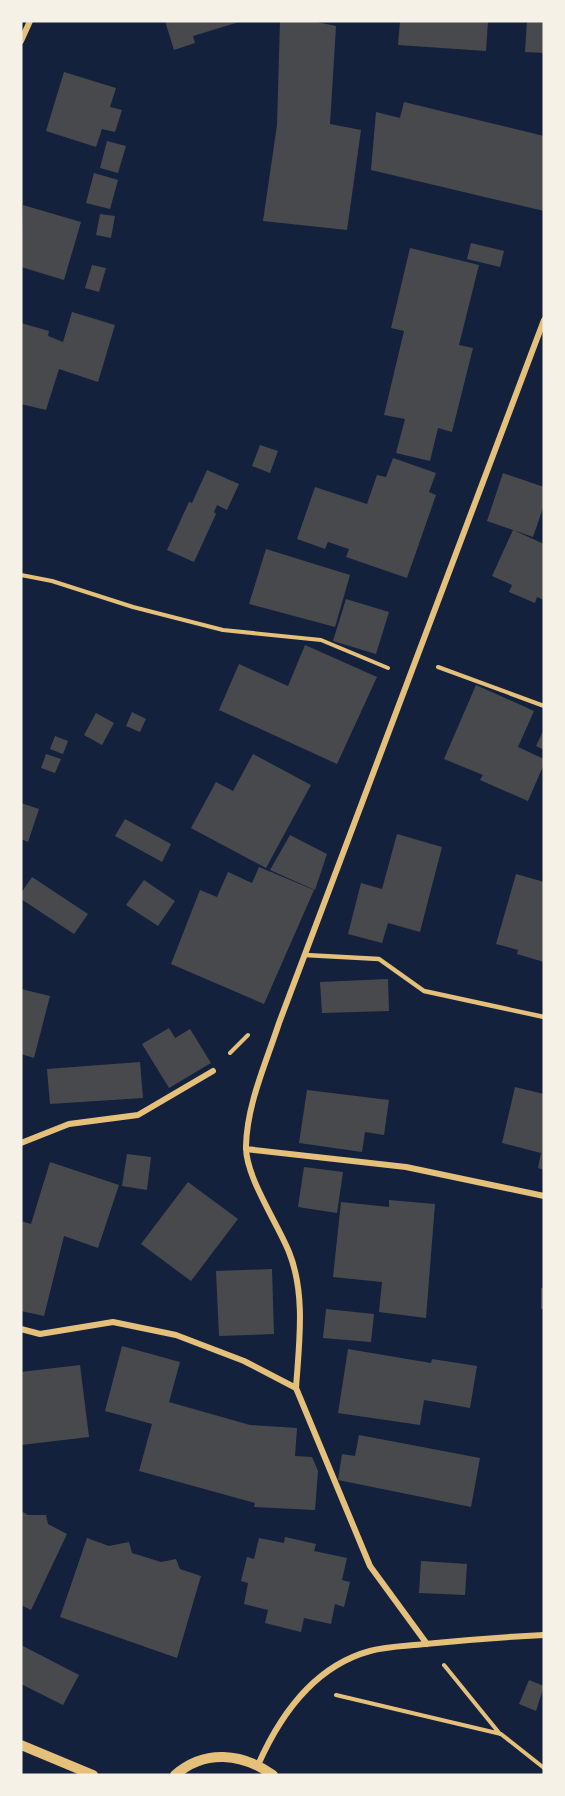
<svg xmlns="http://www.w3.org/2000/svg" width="565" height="1796" font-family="Manrope,sans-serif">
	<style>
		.building { fill: #48494c }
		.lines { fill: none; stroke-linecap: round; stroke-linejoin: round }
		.path { stroke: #e5c07b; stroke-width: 4 }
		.service { stroke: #e5c07b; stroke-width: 4.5 }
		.minor { stroke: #e5c07b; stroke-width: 6 }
		.tertiary { stroke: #e5c07b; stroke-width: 10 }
	</style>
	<rect width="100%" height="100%" fill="#14213d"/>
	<path class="building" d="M165,21H238L239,22L193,36L195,43L174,50Z
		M280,21H312L336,26L330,124L361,130L347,230L263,221L277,125Z
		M400,21H488L486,51L398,45Z
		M527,21H544V53L525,52Z
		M64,72L116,88L110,107L122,110L115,132L102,129L96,147L46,131Z
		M404,102L544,136V211L371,170L376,112L400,118Z
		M107,141L126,146L118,173L100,168Z
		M94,173L118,180L110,209L86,203Z
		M23,205L81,222L64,280L21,267Z
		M100,214L115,216L111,238L96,235Z
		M471,243L504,251L500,267L467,259Z
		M410,248L479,265L459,345L473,348L452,432L438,428L430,461L396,453L405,419L384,415L404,331L391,328Z
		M92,265L106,268L99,292L85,288Z
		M72,312L115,325L98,382L59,369L46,410L21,404V323L49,331L48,336L63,342Z
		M260,445L278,451L270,473L252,466Z
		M393,458L436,473L429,492L436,495L407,578L346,557L349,549L328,542L325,549L297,539L315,487L367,504L377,475L386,477Z
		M207,470L239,484L227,510L217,505L214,512L216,514L194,562L167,550L189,502L192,503Z
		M503,473L544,487V505L533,537L487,521Z
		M513,530L544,544V600L537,597L535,603L509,592L512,585L492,576Z
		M266,549L350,575L335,627L249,604Z
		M346,599L389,612L376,654L333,641Z
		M305,645L377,677L337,764L219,710L239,664L288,686Z
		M476,685L534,711L518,747L544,759V764L528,801L480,780L483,775L444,759Z
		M132,712L146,719L140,732L126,726Z
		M96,713L114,723L102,745L84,735Z
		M544,729V750L536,746Z
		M55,736L68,741L63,754L50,749Z
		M46,754L61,759L55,773L41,768Z
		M253,754L311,785L266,868L191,828L216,782L233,791Z
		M21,803L39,809L28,842L21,839Z
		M125,819L171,844L162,862L115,836Z
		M397,834L442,847L420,932L388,923L382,943L348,934L361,883L382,889Z
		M290,835L327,854L315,890L270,870Z
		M259,867L314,890L264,1004L171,964L200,890L217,897L228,872L252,883Z
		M516,874L544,882V962L517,954L518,950L496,944Z
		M32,877L88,914L74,934L21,899V893Z
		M144,880L175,901L158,926L126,905Z
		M388,979L389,1011L322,1013L320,982Z
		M21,989L50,996L34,1058L21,1054Z
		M169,1028L175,1038L190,1029L211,1063L169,1088L142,1044Z
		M140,1062L143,1098L50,1104L47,1069Z
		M515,1087L544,1094V1170L538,1168L541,1153L502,1143Z
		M307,1090L389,1100L384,1135L365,1132L362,1152L299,1143Z
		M127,1154L151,1157L147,1190L122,1186Z
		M50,1162L119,1185L98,1248L64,1236L44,1316L21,1311V1221L31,1224Z
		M304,1167L343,1172L337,1213L298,1207Z
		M188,1182L238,1219L191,1281L141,1244Z
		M389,1200L435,1204L426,1318L379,1312L382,1282L333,1277L341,1202L389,1207Z
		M272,1269L274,1334L219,1336L216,1271Z
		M541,1288H544V1309H541Z
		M326,1309L374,1314L371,1342L323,1338Z
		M122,1346L180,1362L169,1402L250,1425L297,1428L295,1456L312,1457L318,1471L315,1510L254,1507L255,1503L139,1471L152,1424L105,1411Z
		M348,1349L431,1363L432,1359L477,1366L470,1408L424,1400L420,1425L338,1413Z
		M80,1365L89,1437L21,1445V1372Z
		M359,1435L480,1458L471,1507L338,1480L342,1454L355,1456Z
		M21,1511L28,1515H46L48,1524L67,1534L31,1610L21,1605Z
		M285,1537L316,1544L314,1551L347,1558L342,1580L350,1582L344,1607L335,1604L331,1624L304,1618L301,1632L265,1623L268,1610L244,1604L248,1583L241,1581L247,1557L254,1559L259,1538L284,1543Z
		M87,1538L109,1546L129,1542L132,1553L161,1562L176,1559L180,1569L201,1576L177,1658L60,1617Z
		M421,1561L467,1564L465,1595L419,1593Z
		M21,1645L79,1675L63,1705L21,1684Z
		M529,1680L544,1686L536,1711L519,1704Z"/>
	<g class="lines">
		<path class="path" d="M21,575L52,581L133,607L223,630L321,640L388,668
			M438,667L544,706
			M230,1053L248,1035
			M444,1665L500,1734
			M336,1695L501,1734L544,1768"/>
		<path class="service" d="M305,955L379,959L424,991L544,1017"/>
		<path class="minor" d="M21,41L30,21
			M21,1143L69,1124L138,1115L213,1071
			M246,1149L406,1167L544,1196
			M21,1329L40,1334L113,1322L176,1335L244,1361L296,1388L370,1566L427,1644
			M296,1388C299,1344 306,1294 289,1252C278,1224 245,1176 246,1146C247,1104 266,1063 279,1023L544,320
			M258,1765C280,1715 315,1666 370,1651C387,1646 407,1646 425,1644C465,1640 504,1637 544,1635"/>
		<path class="tertiary" d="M21,1745L93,1775
			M175,1775C205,1749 242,1753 273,1775"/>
	</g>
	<rect width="565" height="1796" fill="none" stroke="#f6f1e7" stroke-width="45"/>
</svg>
